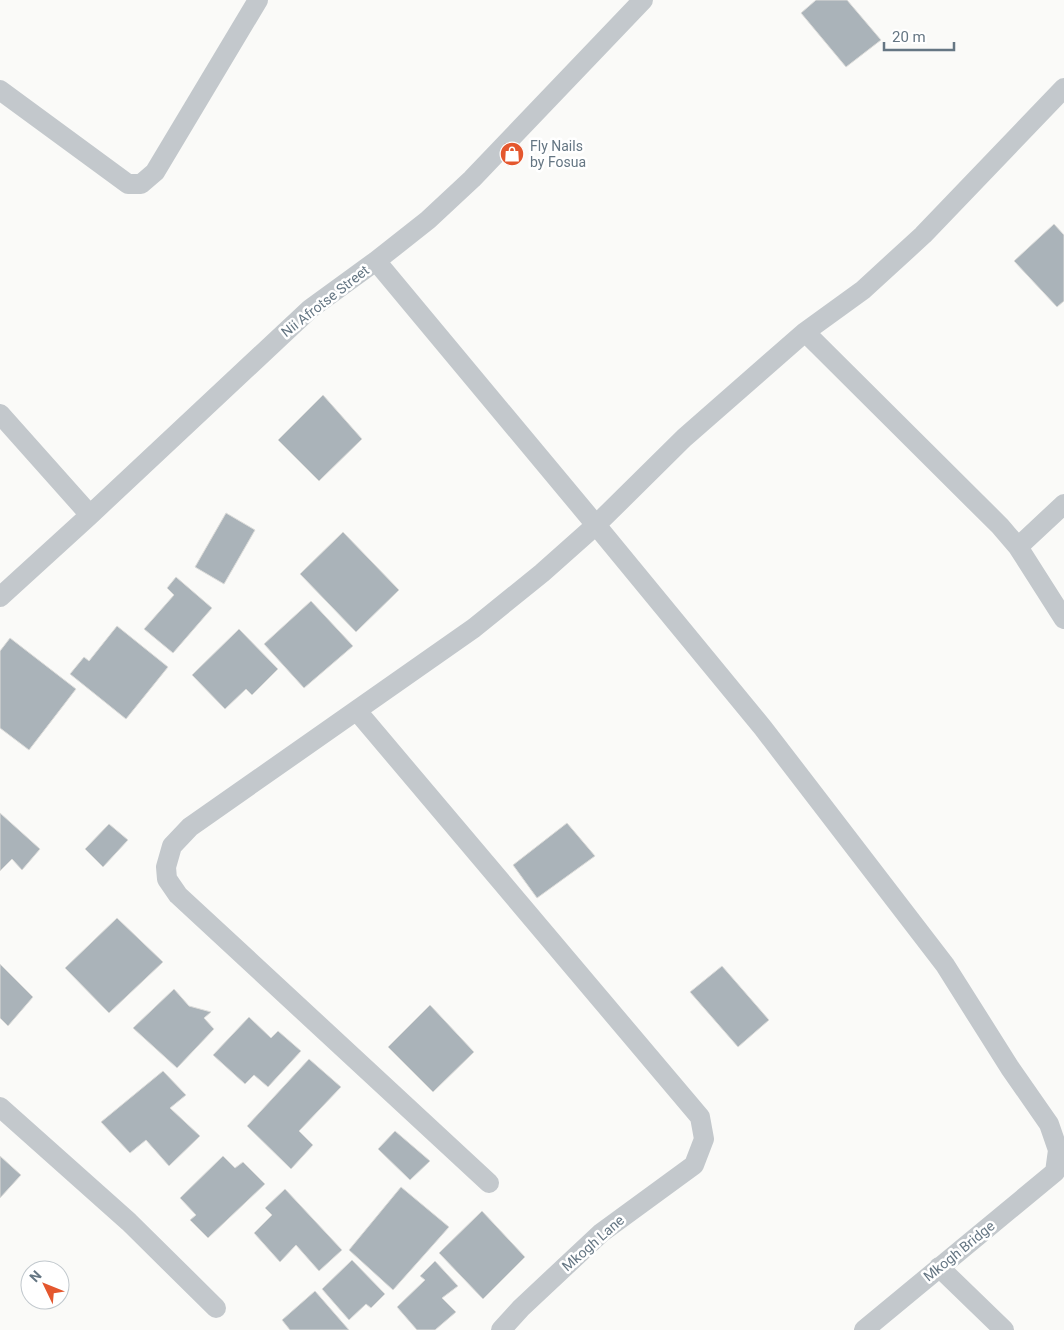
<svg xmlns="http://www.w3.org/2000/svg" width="1064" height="1330" font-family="Roboto,sans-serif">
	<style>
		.building { fill: #aab3b9; stroke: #dcdcda }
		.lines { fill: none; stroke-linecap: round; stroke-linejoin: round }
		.street { stroke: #c3c8cc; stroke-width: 20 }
		.labels { text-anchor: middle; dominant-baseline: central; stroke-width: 5; stroke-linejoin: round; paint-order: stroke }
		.poi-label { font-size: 14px; fill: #657683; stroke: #fff; text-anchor: start }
		.street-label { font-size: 14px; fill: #657683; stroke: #fff }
	</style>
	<rect width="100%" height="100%" fill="#fafaf8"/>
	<path class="building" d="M816,0H847L881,40L846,67L801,13Z
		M1054,224L1064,235V301L1057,307L1014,261Z
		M323,395L362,439L319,481L278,440Z
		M226,513L255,530L224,584L195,567Z
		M343,532L399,590L356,632L300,574Z
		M176,577L212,608L173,653L144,629L174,595L167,588Z
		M311,601L353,646L304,688L264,644Z
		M117,626L168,667L126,719L70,674L84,657L89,661Z
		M239,629L278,669L252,695L246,689L225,709L192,675Z
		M10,638L76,689L29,750L0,728V651Z
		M0,813L40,849L22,870L12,859L0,871Z
		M567,823L595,856L537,898L513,865Z
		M109,824L128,840L103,867L85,849Z
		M117,918L163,962L109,1013L65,968Z
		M0,964L33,997L8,1026L0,1018Z
		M722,966L769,1020L738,1047L690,992Z
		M174,989L189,1006L211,1012L204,1018L214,1029L177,1068L133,1028Z
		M430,1005L474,1052L433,1092L388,1047Z
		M249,1017L271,1038L278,1031L301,1051L268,1087L254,1075L245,1084L213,1055Z
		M309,1059L341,1087L299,1131L313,1145L291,1169L247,1126Z
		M163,1071L186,1095L170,1108L200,1136L169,1166L146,1140L130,1153L101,1122Z
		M395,1131L430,1161L410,1180L378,1149Z
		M0,1156L21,1175L0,1198Z
		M223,1156L235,1168L243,1162L265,1184L208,1238L190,1220L196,1215L180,1198Z
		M401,1187L449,1227L393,1290L349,1250Z
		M285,1189L342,1250L319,1271L296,1245L280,1262L254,1233L272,1215L265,1208Z
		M482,1211L525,1257L483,1299L439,1253Z
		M352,1260L385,1294L371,1308L366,1304L349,1320L322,1289Z
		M435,1261L458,1286L442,1298L456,1312L435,1330H417L397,1307L425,1280L420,1276Z
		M315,1291L349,1330H290L282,1320Z"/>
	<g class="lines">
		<path class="street" d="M0,90L128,184H141L155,172L258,0
			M376,261L596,525L763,728L945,965L1010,1068L1049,1124L1058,1150L1055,1172L864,1330
			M805,332L1000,526L1018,547L1064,619
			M0,414L90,515
			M1018,547L1064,504
			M0,597L90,515L310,309L376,261L428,220L472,179L643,0
			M357,711L700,1117L704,1139L694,1165L601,1233L521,1308L501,1330
			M0,1107L129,1222L216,1308
			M489,1183L178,895L167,879L166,867L172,846L190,827L474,628L542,573L596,525L684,438L805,332L863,290L923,235L1064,88
			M939,1267L1004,1330"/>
	</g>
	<defs>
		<g id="shop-disc" transform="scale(1.25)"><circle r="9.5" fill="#e4572e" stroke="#fff"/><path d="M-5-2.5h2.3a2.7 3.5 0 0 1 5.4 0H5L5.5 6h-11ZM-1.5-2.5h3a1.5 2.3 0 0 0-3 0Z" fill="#fff"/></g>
	</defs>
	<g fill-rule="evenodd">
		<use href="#shop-disc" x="512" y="154"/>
	</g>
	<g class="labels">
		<g class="poi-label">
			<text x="530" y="146">Fly Nails<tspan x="530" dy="16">by Fosua</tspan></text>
		</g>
		<g class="street-label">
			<text transform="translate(325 301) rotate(-38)">Nii Afrotse Street</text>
			<text transform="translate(593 1243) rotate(-41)">Mkogh Lane</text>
			<text transform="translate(959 1251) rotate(-39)">Mkogh Bridge</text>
		</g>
	</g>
	<g transform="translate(45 1285) rotate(313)"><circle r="24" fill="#ffffff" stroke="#c1c8cd"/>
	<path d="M0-4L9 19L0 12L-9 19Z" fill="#e4572e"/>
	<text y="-8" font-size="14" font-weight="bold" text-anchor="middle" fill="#657683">N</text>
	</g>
	<path d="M884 42v8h70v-8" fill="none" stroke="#657683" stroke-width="2.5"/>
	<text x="892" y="42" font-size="15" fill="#657683" stroke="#ffffff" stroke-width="4" paint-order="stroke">20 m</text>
</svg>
